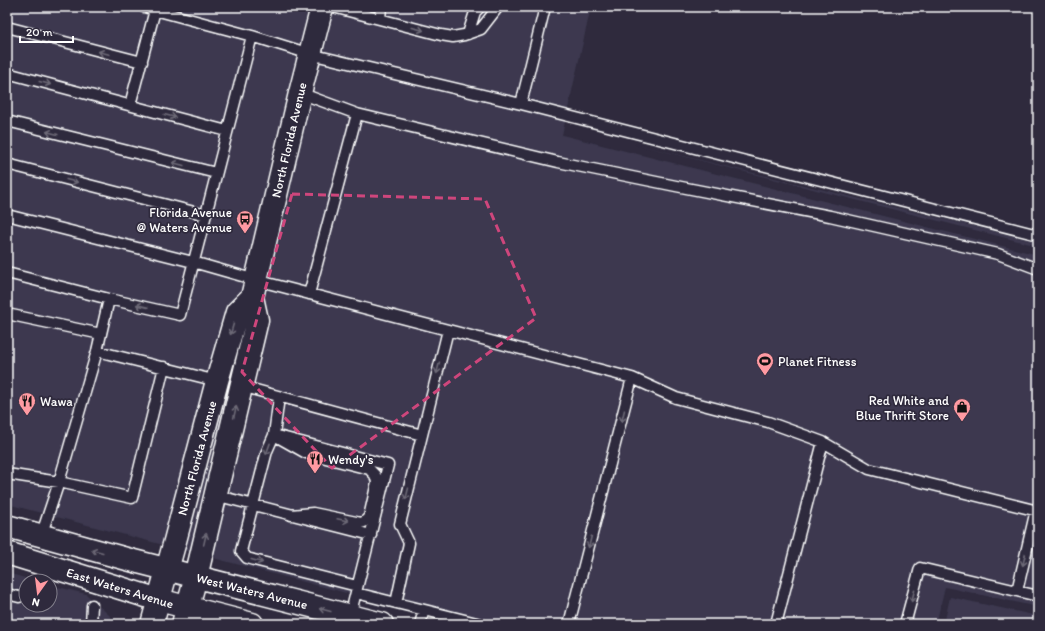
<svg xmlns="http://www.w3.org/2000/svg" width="1045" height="631" font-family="Itim,sans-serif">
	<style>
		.built { fill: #3c394f }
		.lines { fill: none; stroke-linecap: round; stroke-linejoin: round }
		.service-casing { stroke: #fff; stroke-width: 13 }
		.secondary-casing { stroke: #fff; stroke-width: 25 }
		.primary-casing { stroke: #fff; stroke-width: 25 }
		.service { stroke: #2f2a3d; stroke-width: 10 }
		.secondary { stroke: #2f2a3d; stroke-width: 22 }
		.primary { stroke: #2f2a3d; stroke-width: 22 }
		.oneway { stroke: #6d6a77 }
		.marked { fill: none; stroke: #ce467c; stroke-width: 3; stroke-dasharray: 8 5; stroke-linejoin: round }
		.labels { text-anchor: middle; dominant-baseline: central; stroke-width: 3.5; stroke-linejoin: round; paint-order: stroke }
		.street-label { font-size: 13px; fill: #fff; stroke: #2f2a3d }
		.poi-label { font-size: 13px; fill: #fff; stroke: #2f2a3d; text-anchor: start }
	</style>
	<rect width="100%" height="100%" fill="#2f2a3d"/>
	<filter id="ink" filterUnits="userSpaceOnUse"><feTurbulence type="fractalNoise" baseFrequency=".025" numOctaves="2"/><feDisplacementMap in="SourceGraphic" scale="8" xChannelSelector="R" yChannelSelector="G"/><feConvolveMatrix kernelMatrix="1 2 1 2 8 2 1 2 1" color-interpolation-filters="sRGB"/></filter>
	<g filter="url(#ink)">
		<path class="built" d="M7,7H591L562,135L1038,255V607L945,587L936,624H465L7,504Z
			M634,144L1038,242V246Z
			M7,573L36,581H26V605H50V585L86,594L110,616L112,624H7Z
			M950,597L1038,616V624H944Z"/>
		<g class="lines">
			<g class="service-casing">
				<path id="service" d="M155,7V10L252,36L310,54L521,104L1038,235
					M333,7L441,35L453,37L464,35L481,29L498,7
					M380,19L381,7
					M7,27L142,62
					M468,34L475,12L480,7
					M7,73L227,131
					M300,93L357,114
					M521,104L545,7
					M130,105L155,10L144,7
					M7,121L216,173
					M7,164L206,215
					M7,215L193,262L256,280L632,378L676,398L768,422L823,442L869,469L1038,511
					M7,273L109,299L180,315L252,36
					M309,294L357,114L558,162L676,186L830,216L998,254L1038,269
					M7,314L101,334
					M97,351L217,381
					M241,386L422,435
					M279,397L274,435L306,453L369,469L375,475L377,482L369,517L364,522L361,523L313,513L291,515
					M7,474L59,482L132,498L164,367
					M215,495L371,535
					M41,536L59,482L97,351L109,299
					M1017,591L1036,510
					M356,593L481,624
					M7,594L19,597
					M396,603L409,543L400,524L448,330
					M350,616L388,465L274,435L267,451L241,551L247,558L254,560L357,586
					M91,624L92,605
					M420,624L424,610
					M569,624L632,378
					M776,624L823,442
					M905,624L920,568L1038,596"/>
			</g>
			<g class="secondary-casing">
				<path id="secondary" d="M7,526L134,561L382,624
					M7,553L159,600L252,624"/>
			</g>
			<g class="primary-casing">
				<path id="primary" d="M152,624L175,541L217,381L237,312L252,297
					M183,624L196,577L257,320L252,297L300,93L322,7"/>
			</g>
			<use href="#service" class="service"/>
			<use href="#secondary" class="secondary"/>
			<use href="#primary" class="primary"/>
		</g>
		<defs><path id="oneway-shaft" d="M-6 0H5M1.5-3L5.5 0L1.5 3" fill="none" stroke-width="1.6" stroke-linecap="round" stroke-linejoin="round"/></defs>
		<g class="oneway">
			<use href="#oneway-shaft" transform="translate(418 29) rotate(15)"/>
			<use href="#oneway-shaft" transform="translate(104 53) rotate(-165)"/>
			<use href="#oneway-shaft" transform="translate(45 83) rotate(15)"/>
			<use href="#oneway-shaft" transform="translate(170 116) rotate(15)"/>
			<use href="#oneway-shaft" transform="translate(52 133) rotate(-166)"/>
			<use href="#oneway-shaft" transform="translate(178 164) rotate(-166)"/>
			<use href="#oneway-shaft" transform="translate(72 181) rotate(14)"/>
			<use href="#oneway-shaft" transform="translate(142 306) rotate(-167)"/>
			<use href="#oneway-shaft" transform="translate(232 329) rotate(106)"/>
			<use href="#oneway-shaft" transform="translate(438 368) rotate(104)"/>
			<use href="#oneway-shaft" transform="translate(235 412) rotate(-77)"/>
			<use href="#oneway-shaft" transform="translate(623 416) rotate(104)"/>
			<use href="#oneway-shaft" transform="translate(268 449) rotate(110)"/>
			<use href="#oneway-shaft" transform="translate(407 494) rotate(104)"/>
			<use href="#oneway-shaft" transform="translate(343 520) rotate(12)"/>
			<use href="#oneway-shaft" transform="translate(205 539) rotate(-77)"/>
			<use href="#oneway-shaft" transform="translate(590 542) rotate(104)"/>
			<use href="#oneway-shaft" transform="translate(97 551) rotate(-165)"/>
			<use href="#oneway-shaft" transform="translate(1024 560) rotate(103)"/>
			<use href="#oneway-shaft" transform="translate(257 561) rotate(15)"/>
			<use href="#oneway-shaft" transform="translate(913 596) rotate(105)"/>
			<use href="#oneway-shaft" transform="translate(325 610) rotate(-166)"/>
		</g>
	</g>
	<path class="marked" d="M292,194L485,199L536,318L332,468L242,372Z"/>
	<defs>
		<g id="bus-pin" transform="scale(0.9)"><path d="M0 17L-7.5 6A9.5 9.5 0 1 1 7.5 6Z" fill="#ff9aa2" stroke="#2f2a3d"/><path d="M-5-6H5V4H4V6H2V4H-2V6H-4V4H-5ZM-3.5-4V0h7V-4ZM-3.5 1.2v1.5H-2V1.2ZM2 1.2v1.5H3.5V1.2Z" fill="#111"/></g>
		<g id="stadium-pin" transform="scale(0.9)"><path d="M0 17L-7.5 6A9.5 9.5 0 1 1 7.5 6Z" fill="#ff9aa2" stroke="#2f2a3d"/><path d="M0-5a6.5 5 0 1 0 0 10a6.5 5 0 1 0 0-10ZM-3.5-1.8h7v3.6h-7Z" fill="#111"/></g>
		<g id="restaurant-pin" transform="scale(0.9)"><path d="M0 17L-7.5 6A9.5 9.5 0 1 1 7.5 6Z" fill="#ff9aa2" stroke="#2f2a3d"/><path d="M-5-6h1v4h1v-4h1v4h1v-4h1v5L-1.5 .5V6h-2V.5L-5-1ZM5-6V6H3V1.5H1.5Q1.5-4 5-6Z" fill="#111"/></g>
		<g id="shop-pin" transform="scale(0.9)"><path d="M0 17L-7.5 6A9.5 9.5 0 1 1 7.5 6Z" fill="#ff9aa2" stroke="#2f2a3d"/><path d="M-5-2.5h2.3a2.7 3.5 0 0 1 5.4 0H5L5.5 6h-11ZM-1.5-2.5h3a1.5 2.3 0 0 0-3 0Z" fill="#111"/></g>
	</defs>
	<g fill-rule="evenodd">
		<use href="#bus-pin" x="245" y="219"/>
		<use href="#stadium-pin" x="765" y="361"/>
		<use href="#restaurant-pin" x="27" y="401"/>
		<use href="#shop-pin" x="962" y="407"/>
		<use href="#restaurant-pin" x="315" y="459"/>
	</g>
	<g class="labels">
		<g class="street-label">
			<text transform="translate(289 140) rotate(-77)">North Florida Avenue</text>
			<text transform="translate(197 458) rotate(-75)">North Florida Avenue</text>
			<text transform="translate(120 588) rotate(17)">East Waters Avenue</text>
			<text transform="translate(252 591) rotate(14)">West Waters Avenue</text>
		</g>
		<g class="poi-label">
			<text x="232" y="212" text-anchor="end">Florida Avenue<tspan x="232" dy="15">@ Waters Avenue</tspan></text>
			<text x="778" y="361">Planet Fitness</text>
			<text x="949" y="400" text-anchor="end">Red White and<tspan x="949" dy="15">Blue Thrift Store</tspan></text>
			<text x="40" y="401">Wawa</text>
			<text x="328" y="459">Wendy's</text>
		</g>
	</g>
	<rect width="1045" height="631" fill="none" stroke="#2f2a3d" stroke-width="24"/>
	<rect x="12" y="12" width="1021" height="607" fill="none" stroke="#fff" stroke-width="1.5" filter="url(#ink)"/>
	<g transform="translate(38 593) rotate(194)"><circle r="19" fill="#2f2a3d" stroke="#827f8b"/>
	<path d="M0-3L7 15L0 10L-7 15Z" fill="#ff9aa2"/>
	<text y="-6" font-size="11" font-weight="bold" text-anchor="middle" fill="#ffffff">N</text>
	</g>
	<path d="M20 36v6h53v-6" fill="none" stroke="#ffffff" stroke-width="2"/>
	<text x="26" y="36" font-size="12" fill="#ffffff" stroke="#2f2a3d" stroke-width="3" paint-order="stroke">20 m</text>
</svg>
